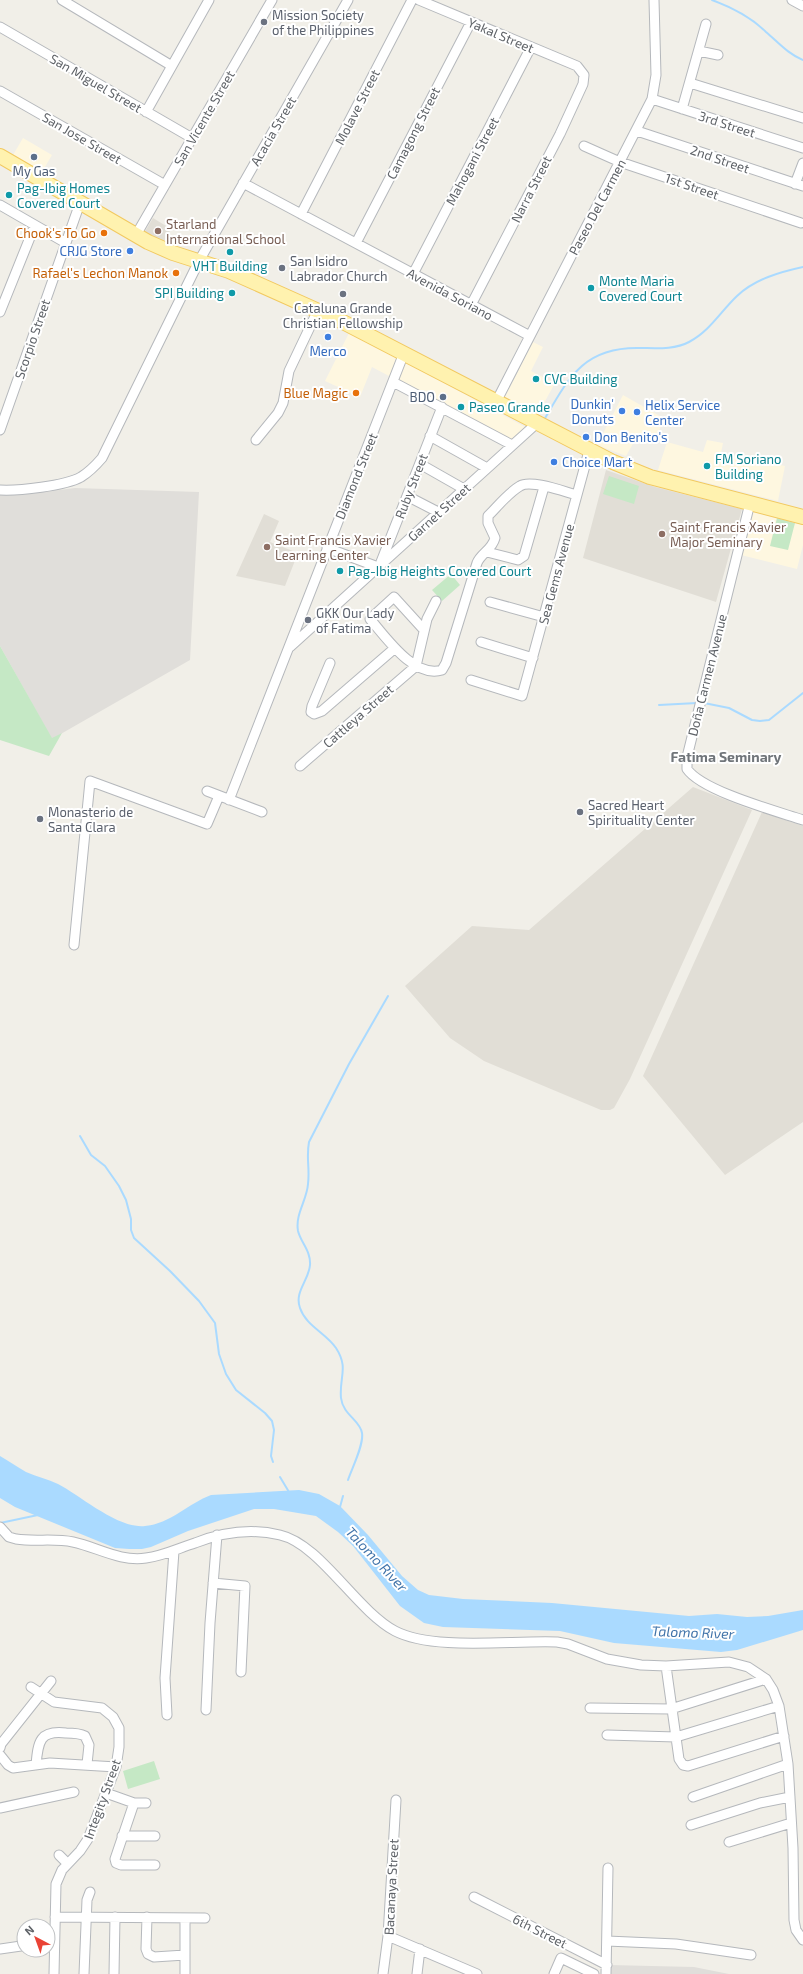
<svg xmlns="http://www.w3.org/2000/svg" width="803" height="1974" font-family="'Exo 2',sans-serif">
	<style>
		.commercial { fill: #fef7e0 }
		.industrial { fill: #e0deda }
		.education { fill: #e1ded6 }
		.green { fill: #c5e8c5 }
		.water { fill: #aadaff }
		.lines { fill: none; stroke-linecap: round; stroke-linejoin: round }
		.stream { stroke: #aadaff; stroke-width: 2 }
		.minor-casing { stroke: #b5b8bc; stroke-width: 11 }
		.primary-casing { stroke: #f2c960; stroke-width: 16 }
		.minor { stroke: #fff; stroke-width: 9 }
		.primary { stroke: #fff2af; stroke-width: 14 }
		.worship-dot { fill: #6b7280; stroke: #fff; stroke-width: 1.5 }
		.service-dot { fill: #5c6f8a; stroke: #fff; stroke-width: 1.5 }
		.culture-dot { fill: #0f9aa8; stroke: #fff; stroke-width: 1.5 }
		.education-dot { fill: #8d6e63; stroke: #fff; stroke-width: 1.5 }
		.food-dot { fill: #e8710a; stroke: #fff; stroke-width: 1.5 }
		.shop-dot { fill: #3f7fe0; stroke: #fff; stroke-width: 1.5 }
		.labels { text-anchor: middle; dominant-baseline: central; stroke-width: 4; stroke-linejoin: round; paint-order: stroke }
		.worship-label { font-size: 13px; fill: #5b616d; stroke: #fff; text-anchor: start }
		.street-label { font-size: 13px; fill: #5f6368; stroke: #fff }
		.service-label { font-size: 13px; fill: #4e5e75; stroke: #fff }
		.culture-label { font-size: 13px; fill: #0d838f; stroke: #fff; text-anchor: start }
		.education-label { font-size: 13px; fill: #785e54; stroke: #fff; text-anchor: start }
		.food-label { font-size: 13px; fill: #c56008; stroke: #fff; text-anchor: end }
		.shop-label { font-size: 13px; fill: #366cbe; stroke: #fff; text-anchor: start }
		.neighbourhood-label { font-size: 14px; font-weight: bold; fill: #70757a; stroke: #fff }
		.water-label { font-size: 14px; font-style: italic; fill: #4174aa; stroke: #fff }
	</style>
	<rect width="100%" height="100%" fill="#f1efe8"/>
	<path class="commercial" d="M23,138L52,155L42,172L13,155Z
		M349,333L379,348L527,428L512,441L372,367L360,397L325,381Z
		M533,342L543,347L531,371L555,383L538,414L505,397Z
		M623,395L665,419L652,443L638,435L626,456L597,445Z
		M707,440L723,443L721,453L785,466L778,501L658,470L667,442L703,452Z
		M752,512L803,525V545L797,569L741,555Z"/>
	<path class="industrial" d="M75,488L199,492L190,660L52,739L0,646V494L20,495Z
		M609,1965L694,1967L729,1974H609Z"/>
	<path class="education" d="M153,218L171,229L163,243L144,233Z
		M606,470L655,487L742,509L716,602L583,558Z
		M264,514L279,521L270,542L298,553L285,586L236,576Z
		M693,787L752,810L630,1079L614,1108L610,1110H601L484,1061L450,1038L405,986L472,926L529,930Z
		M762,812L803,826V1122L725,1175L643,1076Z"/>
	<path class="green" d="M609,476L639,486L634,504L603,494Z
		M777,518L795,523L788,550L770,546Z
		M451,574L460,585L442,601L432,590Z
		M0,646L52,738L62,733L49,756L0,740Z
		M154,1761L160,1779L128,1789L123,1771Z"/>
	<path class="water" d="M0,1456C9,1461 17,1467 26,1472C37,1477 48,1479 58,1484C81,1496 118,1529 145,1526C170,1524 189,1503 211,1495L299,1490L319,1494L340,1506L368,1535L402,1576L418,1590L429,1595L463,1599L552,1603L689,1616L717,1614L747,1617L768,1616L803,1610V1630L737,1650L721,1652L614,1643L560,1631L443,1627L424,1623L400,1606L353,1546L338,1532L316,1516L274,1509H254L188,1531L151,1547L142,1549H129L115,1548L15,1507L0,1498Z"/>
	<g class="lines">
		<path class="stream" d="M712,0C731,7 752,18 766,32C778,42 788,54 803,60
			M544,420C569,377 584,347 639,348C655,348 674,350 689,342C710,331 721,311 737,296C755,279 780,272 803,267
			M704,703L729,708L752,720L760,721L769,720L803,693
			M659,705L697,703
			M80,1136L91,1155L105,1166L119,1186L126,1200L131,1219V1230L134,1238L170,1271L199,1301L215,1323L219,1354L226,1374L236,1390L265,1413L272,1421L274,1430L271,1456L273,1462
			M280,1477L289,1492
			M348,1480C352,1468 364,1445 362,1433C360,1420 343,1415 341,1398C339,1377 349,1368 336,1348C326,1333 306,1326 300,1308C294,1292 309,1280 310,1265C311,1251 301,1243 298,1231C295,1214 307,1200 308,1184C310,1168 306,1158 309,1142L349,1064L388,996
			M340,1507L343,1496
			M0,1523L38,1515"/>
		<g class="minor-casing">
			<path id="minor" d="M62,0L172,66
				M419,0L577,66L584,75L583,84L560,134L471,305
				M792,0L803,6
				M0,27L192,138
				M699,51L718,55
				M690,83L803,118
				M0,91L165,185
				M652,99L803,148
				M682,109L706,24
				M146,112L209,0
				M637,131L803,186
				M584,146L620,162L801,223
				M243,183L530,336
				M795,184L803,163
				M0,205L66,243
				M301,214L412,0
				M136,235L272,0
				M356,243L471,22
				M413,274L531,47
				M0,312L35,225
				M393,382L512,445
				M496,402L652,99L656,75L654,0
				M0,430L80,203
				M430,436L487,468
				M256,440L278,413L283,403L289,371L318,310
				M420,464L464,489
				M0,490C18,491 65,486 81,477C89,472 96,465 102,458L199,261L348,0
				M407,496L438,512
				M750,503L687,757V769C702,791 776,811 803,820
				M327,548L378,567
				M487,552L518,560L524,556L544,487
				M381,562L442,407
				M490,602L544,617
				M424,630L394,597L370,619C385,636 414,679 442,670L446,663L477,563C481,553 492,550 495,538L488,523V516C498,506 508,493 520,486C531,479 565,492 577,495
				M481,642L533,658
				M290,647L536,424
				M330,663L312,706L311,712L314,714L322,711L395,648
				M471,680L522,696L589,451
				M300,766L416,666L427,619L436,601
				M207,791L262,812
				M229,800L404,353
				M74,945L90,781L207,824L219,796
				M0,1527L9,1537L16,1539C35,1542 54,1538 73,1542C97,1547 120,1562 146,1558C163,1556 179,1548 195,1543C223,1532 251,1528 280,1535C320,1544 356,1610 395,1631C433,1651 513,1640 557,1642L568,1644L607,1659L641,1665L666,1666L729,1662L748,1667L766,1679L773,1690L779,1706L788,1764L793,1848L794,1920L796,1930L803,1940
				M213,1583L245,1586L241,1672
				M666,1666L679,1759L683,1765L688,1766L784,1736
				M31,1687L54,1702L102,1708L113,1717L119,1728V1747L116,1767L88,1839L80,1851L62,1870L56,1884L54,1974
				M590,1708L671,1709L766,1679
				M206,1710L210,1623L217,1535
				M167,1715L165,1678L174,1551
				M607,1735L676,1737L779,1706
				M0,1748L1,1744L51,1681
				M0,1755L8,1765L13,1768L50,1763L116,1767
				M36,1765C38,1741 40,1730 66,1733C73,1733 79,1733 85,1736L89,1745L87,1764
				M106,1793L134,1803H146
				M693,1797L788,1764
				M134,1803L115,1859L116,1863L121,1865H155
				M0,1808L74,1792
				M691,1825L760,1803L790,1797
				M122,1836H155
				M729,1842L791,1823
				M59,1855L67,1863
				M474,1897L607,1965
				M55,1917L205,1918
				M147,1917L146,1949L148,1954L154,1957L185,1955
				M185,1918V1974
				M388,1936L477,1974
				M607,1941L676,1944L751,1955
				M0,1949L21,1946
				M84,1974L87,1900L90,1892
				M114,1974L115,1917
				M383,1974L388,1936L396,1800
				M417,1974L420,1949
				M554,1974L561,1958L594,1974
				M606,1974L608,1868"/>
		</g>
		<g class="primary-casing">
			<path id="primary" d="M0,156L148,242L173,253L229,271L343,322L613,462L650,477L803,517"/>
		</g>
		<use href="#minor" class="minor"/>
		<use href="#primary" class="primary"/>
	</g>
	<g class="worship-dot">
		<circle cx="264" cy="22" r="4"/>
		<circle cx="282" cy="268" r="4"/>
		<circle cx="343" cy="294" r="4"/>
		<circle cx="308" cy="620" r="4"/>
		<circle cx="580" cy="812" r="4"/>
		<circle cx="40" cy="819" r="4"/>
	</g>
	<g class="service-dot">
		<circle cx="34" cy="157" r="4"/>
		<circle cx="443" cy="397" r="4"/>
	</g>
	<g class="culture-dot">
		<circle cx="9" cy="195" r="4"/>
		<circle cx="230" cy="252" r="4"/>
		<circle cx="591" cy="288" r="4"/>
		<circle cx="232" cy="293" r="4"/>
		<circle cx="536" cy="379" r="4"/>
		<circle cx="461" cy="407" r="4"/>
		<circle cx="707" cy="466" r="4"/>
		<circle cx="340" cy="571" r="4"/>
	</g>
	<g class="education-dot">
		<circle cx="158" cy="231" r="4"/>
		<circle cx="662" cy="534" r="4"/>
		<circle cx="267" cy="547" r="4"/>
	</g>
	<g class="food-dot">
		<circle cx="104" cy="233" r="4"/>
		<circle cx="176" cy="273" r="4"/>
		<circle cx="356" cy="393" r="4"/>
	</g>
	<g class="shop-dot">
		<circle cx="130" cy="251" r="4"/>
		<circle cx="328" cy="337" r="4"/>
		<circle cx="622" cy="411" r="4"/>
		<circle cx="637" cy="412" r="4"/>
		<circle cx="586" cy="437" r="4"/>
		<circle cx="554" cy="462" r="4"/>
	</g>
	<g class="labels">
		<g class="worship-label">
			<text x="272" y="15">Mission Society<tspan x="272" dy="15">of the Philippines</tspan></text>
			<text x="290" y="261">San Isidro<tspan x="290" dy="15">Labrador Church</tspan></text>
			<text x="343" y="308" text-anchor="middle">Cataluna Grande<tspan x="343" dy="15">Christian Fellowship</tspan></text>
			<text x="316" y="613">GKK Our Lady<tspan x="316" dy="15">of Fatima</tspan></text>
			<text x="588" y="805">Sacred Heart<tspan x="588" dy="15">Spirituality Center</tspan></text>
			<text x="48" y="812">Monasterio de<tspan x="48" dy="15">Santa Clara</tspan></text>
		</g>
		<g class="street-label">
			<text transform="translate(501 35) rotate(23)">Yakal Street</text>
			<text transform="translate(96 83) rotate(30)">San Miguel Street</text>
			<text transform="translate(357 107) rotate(-63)">Molave Street</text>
			<text transform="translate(204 118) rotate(-60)">San Vicente Street</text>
			<text transform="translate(727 124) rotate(18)">3rd Street</text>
			<text transform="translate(273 131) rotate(-60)">Acacia Street</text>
			<text transform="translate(413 133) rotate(-63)">Camagong Street</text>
			<text transform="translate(82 138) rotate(30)">San Jose Street</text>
			<text transform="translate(720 159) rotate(19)">2nd Street</text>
			<text transform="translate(472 161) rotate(-62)">Mahogani Street</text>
			<text transform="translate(692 186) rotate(19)">1st Street</text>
			<text transform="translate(531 189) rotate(-63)">Narra Street</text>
			<text transform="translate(597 207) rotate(-62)">Paseo Del Carmen</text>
			<text transform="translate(450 294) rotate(28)">Avenida Soriano</text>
			<text transform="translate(32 339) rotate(-71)">Scorpio Street</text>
			<text transform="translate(356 476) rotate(-68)">Diamond Street</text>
			<text transform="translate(411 486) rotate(-69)">Ruby Street</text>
			<text transform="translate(439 512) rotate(-42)">Garnet Street</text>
			<text transform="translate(556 574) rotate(-75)">Sea Gems Avenue</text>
			<text transform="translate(707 675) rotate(-76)">Doña Carmen Avenue</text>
			<text transform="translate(358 716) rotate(-41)">Cattleya Street</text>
			<text transform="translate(102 1799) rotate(-70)">Integity Street</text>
			<text transform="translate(391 1887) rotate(-87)">Bacanaya Street</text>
			<text transform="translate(540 1931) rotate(27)">6th Street</text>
		</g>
		<g class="service-label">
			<text x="34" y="171">My Gas</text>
			<text x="435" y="397" text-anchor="end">BDO</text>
		</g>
		<g class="culture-label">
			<text x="17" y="188">Pag-Ibig Homes<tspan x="17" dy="15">Covered Court</tspan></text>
			<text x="230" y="266" text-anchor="middle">VHT Building</text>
			<text x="599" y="281">Monte Maria<tspan x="599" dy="15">Covered Court</tspan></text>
			<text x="224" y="293" text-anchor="end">SPI Building</text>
			<text x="544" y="379">CVC Building</text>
			<text x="469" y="407">Paseo Grande</text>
			<text x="715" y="459">FM Soriano<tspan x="715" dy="15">Building</tspan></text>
			<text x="348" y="571">Pag-Ibig Heights Covered Court</text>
		</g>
		<g class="education-label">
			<text x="166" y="224">Starland<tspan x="166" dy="15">International School</tspan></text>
			<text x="670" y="527">Saint Francis Xavier<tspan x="670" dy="15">Major Seminary</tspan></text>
			<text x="275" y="540">Saint Francis Xavier<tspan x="275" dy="15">Learning Center</tspan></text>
		</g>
		<g class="food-label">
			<text x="96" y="233">Chook's To Go</text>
			<text x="168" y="273">Rafael's Lechon Manok</text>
			<text x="348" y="393">Blue Magic</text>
		</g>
		<g class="shop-label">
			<text x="122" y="251" text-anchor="end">CRJG Store</text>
			<text x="328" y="351" text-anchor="middle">Merco</text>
			<text x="614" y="404" text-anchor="end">Dunkin'<tspan x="614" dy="15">Donuts</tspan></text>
			<text x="645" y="405">Helix Service<tspan x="645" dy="15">Center</tspan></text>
			<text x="594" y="437">Don Benito's</text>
			<text x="562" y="462">Choice Mart</text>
		</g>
		<g class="neighbourhood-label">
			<text x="726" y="756">Fatima Seminary</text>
		</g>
		<g class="water-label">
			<text transform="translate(377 1559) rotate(47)">Talomo River</text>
			<text transform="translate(693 1632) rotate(2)">Talomo River</text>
		</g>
	</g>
	<g transform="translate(36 1938) rotate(319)"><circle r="19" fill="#ffffff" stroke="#bfc1c3"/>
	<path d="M0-3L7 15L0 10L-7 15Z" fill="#ea4335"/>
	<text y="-6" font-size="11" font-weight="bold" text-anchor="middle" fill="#5f6368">N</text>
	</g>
</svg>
